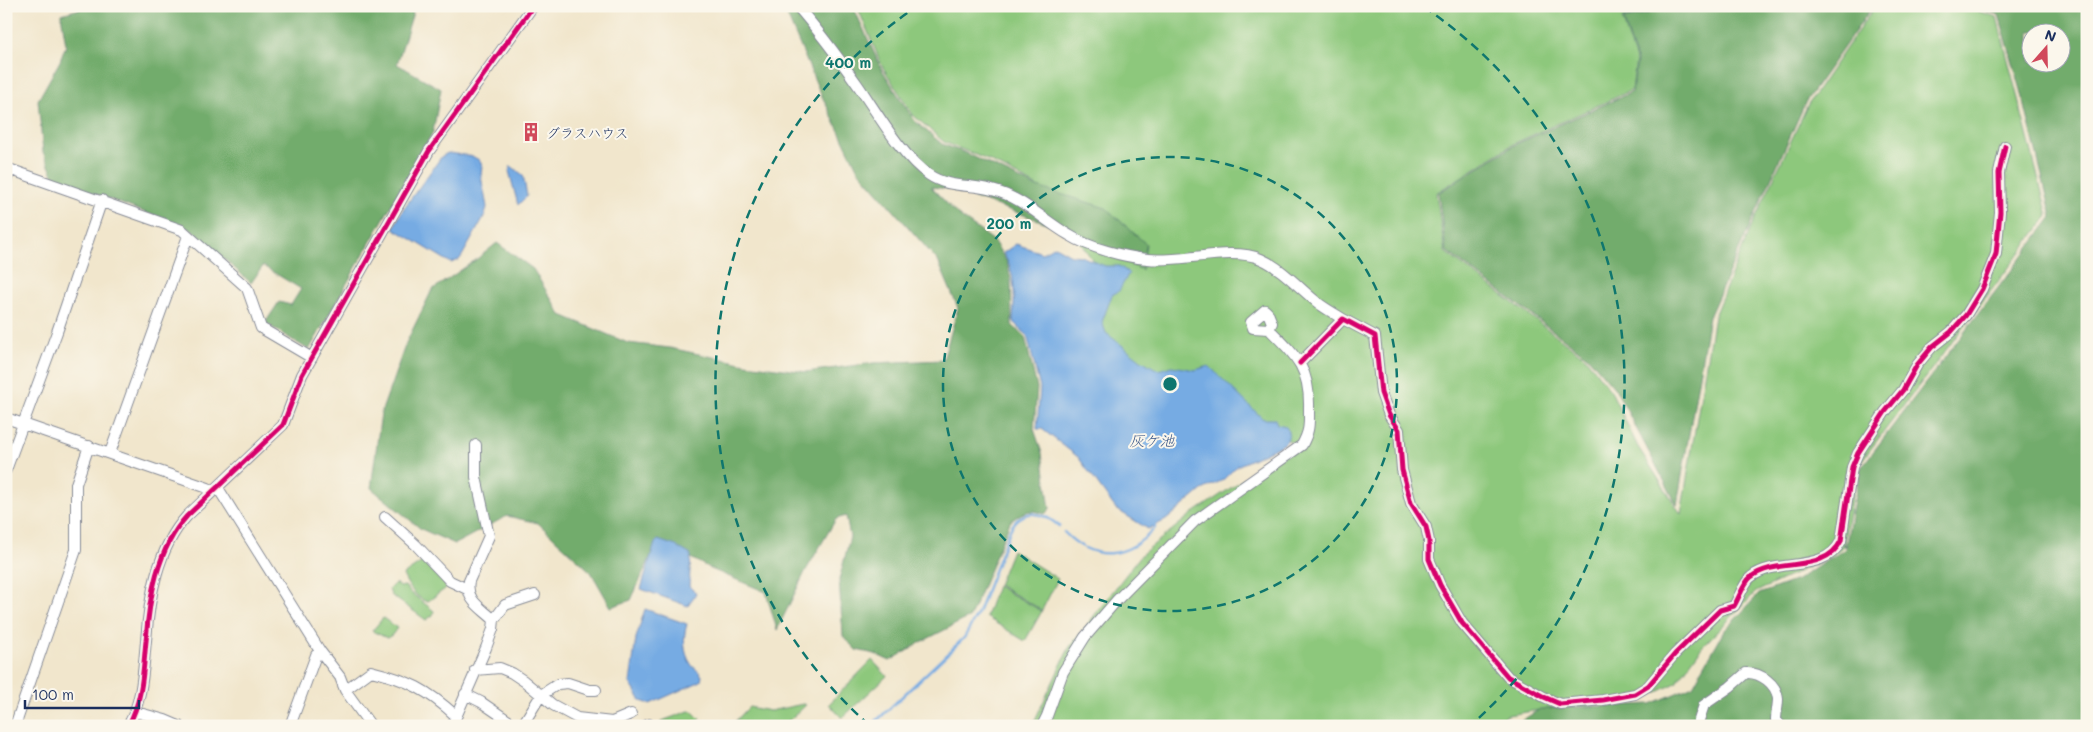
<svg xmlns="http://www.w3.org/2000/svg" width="2093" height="732" font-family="Mali,'Klee One',sans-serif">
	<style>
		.green { fill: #8dc87c; stroke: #547c6d }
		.forest { fill: #72ac6c; stroke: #466e65; fill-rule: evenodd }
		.water { fill: #76abe3; stroke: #486da0 }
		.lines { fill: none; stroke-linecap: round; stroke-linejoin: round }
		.stream { stroke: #76abe3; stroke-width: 2.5 }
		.minor-casing { stroke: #868a95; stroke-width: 12 }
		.minor { stroke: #fff; stroke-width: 10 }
		.cycleway-casing { stroke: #fbf7ec; stroke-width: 8 }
		.cycleway { stroke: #d6006c; stroke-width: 5 }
		.ring { fill: none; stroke: #0f766e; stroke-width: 2.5; stroke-dasharray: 9 6 }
		.labels { text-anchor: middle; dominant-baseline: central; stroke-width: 4; stroke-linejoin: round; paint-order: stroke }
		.poi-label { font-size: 14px; fill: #1b2f5e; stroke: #fbf7ec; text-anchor: start }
		.water-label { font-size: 15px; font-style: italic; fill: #365486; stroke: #fbf7ec }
		.centre { fill: #0f766e; stroke: #fbf7ec; stroke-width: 2.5 }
		.ring-label { font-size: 15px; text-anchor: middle; font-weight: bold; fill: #0f766e; stroke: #fbf7ec; stroke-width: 4; stroke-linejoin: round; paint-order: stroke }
	</style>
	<rect width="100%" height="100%" fill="#fbf7ec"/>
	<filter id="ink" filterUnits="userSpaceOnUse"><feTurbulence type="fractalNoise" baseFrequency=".02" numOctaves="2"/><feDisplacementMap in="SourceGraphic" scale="10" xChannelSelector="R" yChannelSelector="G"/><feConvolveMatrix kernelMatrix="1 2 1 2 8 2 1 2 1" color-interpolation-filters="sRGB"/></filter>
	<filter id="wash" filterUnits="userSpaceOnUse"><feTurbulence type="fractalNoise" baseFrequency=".0096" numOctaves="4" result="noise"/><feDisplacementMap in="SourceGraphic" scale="20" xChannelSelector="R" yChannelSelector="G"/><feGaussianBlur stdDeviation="1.12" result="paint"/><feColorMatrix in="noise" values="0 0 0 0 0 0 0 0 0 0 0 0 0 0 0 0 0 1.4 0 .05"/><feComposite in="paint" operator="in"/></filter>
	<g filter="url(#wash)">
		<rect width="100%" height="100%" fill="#f1e6cc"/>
		<path class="green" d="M857,6H1674L1622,18L1636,60L1632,90L1515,143L1436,193L1445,252L1586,358L1612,393L1638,447L1681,514L1714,316L1754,221L1808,104L1875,6H1960L1997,17L2048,216L1857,467L1843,547L1828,558L1756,592L1702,647L1676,683L1637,702L1558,707L1508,715L1485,726H1032L1069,648L1142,554L1192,514L1296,444L1160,376L1099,334L1107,281L1054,204L1036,186L990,161L944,142L913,115L882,66Z
			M1012,550L1058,579L1042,610L998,585Z
			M425,560L432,571L446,583L445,589L427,602C415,597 408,586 403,575Z
			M395,583L400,587L405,586L410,592L434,611L433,615L426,620L391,595L389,589Z
			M997,586L1042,611L1025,641L986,617Z
			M383,618L397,628L392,635L387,638L372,631Z
			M872,660L887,676L842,718L829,704Z
			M803,704L806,705L783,726H731L749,707L770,711Z
			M689,711H692L700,719L693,726H659L662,721Z"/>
		<path class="forest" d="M91,6H207L213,10L215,6H415L397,64L441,89L433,132L309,350L265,323L279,302L291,305L301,289L263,266L251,283L192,230L55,179L43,152L38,100L60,61L66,45L61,14Z
			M783,6H853L881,68L898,95L915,121L942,144L966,153L1034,186L1106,208L1146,244L1142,270L1044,222L949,189L931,187L959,216L993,240L1007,262L1011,280L1012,325L1025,337L1037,388L1034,429L1042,453L1050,509L1045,514C1030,508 1022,512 1010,522L970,617L923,641L890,661L875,654L856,650L843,636L839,580L850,537L846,516L836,519L805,572L777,630L766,592L711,569L658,540L631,600L611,607L591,572L538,523L507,516L455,544L421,529L371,488L381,413L406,343L432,290L477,259L497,243L533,269L561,315L628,343L670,348L746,364L806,372L873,363L943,360L958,308L938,261L858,170L819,90Z
			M1678,6H1873L1806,101L1709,317L1677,505L1616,390L1588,357L1446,251L1438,193L1516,144L1632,92L1637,60L1623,19Z
			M1970,6H2087V726H1513L1540,709L1651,704L1693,686L1724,631L1759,594L1797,580L1845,549L1860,469L2052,217L2021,90L1999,15ZM2030,32H2060V62H2030Z"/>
		<path class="water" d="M448,153L472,156L479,160L482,165L481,176L487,207L485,215L462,256L459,260L451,263L393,228L404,208L442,156Z
			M511,166L523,175L527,196L518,205L509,171Z
			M1016,244L1042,253L1055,246L1071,255L1081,256L1105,266H1119L1129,273L1119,291L1112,295L1102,322L1106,333L1141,360L1158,370L1172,366L1195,370L1209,366L1263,419H1275L1277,424L1286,426C1289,434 1290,437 1284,444L1237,466L1223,480L1202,490L1166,520L1148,529L1116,509L1078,457L1042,429H1037L1040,388L1027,335L1015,324L1013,320C1015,295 1016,274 1003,253Z
			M658,540L676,546L691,555L689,586L696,593L688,606L641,589L655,543Z
			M645,609L687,624C683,637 683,652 691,664C694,669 699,670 702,676L701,681L650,704L641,701L630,683L636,638Z"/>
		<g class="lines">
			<path class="stream" d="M1064,532C1094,563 1127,559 1155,528L1154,523
				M871,726L964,638L978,613L1010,530C1022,506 1043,512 1059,526"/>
		</g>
	</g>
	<g filter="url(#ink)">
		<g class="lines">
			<g class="minor-casing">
				<path id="minor" d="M797,6C819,31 838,57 857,84C876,111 902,157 929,175C948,188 971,184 992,190C1022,197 1043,220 1069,235C1090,248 1124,257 1148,259C1181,263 1231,246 1261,259C1282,268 1300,289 1318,303C1326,309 1335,314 1343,319
					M6,168L182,230L247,288L261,328L312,358
					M6,181L10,169
					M1300,363L1343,319L1375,336L1381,393L1389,415L1399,430L1402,470L1411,503L1426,527L1429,541V559L1440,585L1462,623L1508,677L1544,697L1560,704L1603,700L1635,694L1648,686L1675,654L1720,610L1734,606C1739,598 1744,582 1751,577C1777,557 1825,574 1841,541L1852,467L1858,453L1885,412L1903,390L1917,365L1932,347L1951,332L1966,315L1982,289L1996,254L2000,212L1999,173L2005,146
					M6,418L208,488L214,491
					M476,445V477L489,536L469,581C465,601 482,608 494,620
					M110,453L188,236
					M6,470L57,332L102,200
					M218,488L320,651L340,677L345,690L371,726
					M385,517L416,545L450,581L467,589
					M475,670L500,668L512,673L524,681L553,705L577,718L612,722L631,714
					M345,690L371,671C408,680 428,690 456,716
					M465,694L481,702L516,726
					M136,712L165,720L179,726
					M15,726L76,550V484L89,446
					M128,726C143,700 143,670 146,641C149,598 157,549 187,516L283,425L302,375L429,151L533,6
					M290,726L316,655L320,651
					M452,726L486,648L493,629L494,620L505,605L535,595
					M522,726L541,695L558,684L568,683L589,690H596
					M645,726L649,724
					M1042,726L1047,716L1063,672L1085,637L1117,600L1195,521L1302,445C1310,430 1309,425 1309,408C1310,368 1296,356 1269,329L1253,328L1251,322L1265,310L1268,313L1272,323L1269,329
					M1697,726L1704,705L1730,687L1746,673C1760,672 1777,684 1778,699C1778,706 1776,713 1776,720L1781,726"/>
			</g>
			<use href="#minor" class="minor"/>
			<g class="cycleway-casing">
				<path id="cycleway" d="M1300,363L1343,319L1375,336L1381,393L1389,415L1399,430L1402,470L1411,503L1426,527L1429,541V559L1440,585L1462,623L1508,677L1544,697L1560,704L1603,700L1635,694L1648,686L1675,654L1720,610L1734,606C1739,598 1744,582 1751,577C1777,557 1825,574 1841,541L1852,467L1858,453L1885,412L1903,390L1917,365L1932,347L1951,332L1966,315L1982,289L1996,254L2000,212L1999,173L2005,146
					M128,726C143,700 143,670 146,641C149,598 157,549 187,516L283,425L302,375L429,151L533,6"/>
			</g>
			<use href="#cycleway" class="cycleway"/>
		</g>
	</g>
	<g class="ring">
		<circle cx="1170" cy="384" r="227"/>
		<path d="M869 725A455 455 0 0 1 916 7M1424 7A455 455 0 0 1 1471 725"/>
	</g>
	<defs>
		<g id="building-bare" transform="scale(1.5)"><path d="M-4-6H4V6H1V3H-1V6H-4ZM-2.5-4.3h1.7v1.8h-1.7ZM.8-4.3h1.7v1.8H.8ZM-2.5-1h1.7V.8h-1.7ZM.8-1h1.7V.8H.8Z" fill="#d1495b" stroke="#fbf7ec" stroke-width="2.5" paint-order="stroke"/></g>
	</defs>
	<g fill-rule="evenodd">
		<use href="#building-bare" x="531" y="132"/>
	</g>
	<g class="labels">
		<g class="poi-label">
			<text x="546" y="132">グラスハウス</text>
		</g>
		<g class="water-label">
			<text x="1152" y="440">灰ケ池</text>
		</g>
	</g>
	<circle cx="1170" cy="384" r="8" class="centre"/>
	<g class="ring-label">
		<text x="848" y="68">400 m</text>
		<text x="1009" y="229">200 m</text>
	</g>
	<rect width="2093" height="732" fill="none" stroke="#fbf7ec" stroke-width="25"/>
	<g transform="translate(2046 48) rotate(20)"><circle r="24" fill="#fbf7ec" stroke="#a1a7b3"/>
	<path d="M0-4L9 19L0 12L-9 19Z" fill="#d1495b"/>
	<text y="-8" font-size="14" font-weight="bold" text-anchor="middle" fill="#1b2f5e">N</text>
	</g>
	<path d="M25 700v8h114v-8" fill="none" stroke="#1b2f5e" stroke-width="2.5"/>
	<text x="32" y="700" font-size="15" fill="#1b2f5e" stroke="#fbf7ec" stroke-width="4" paint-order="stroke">100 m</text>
</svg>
